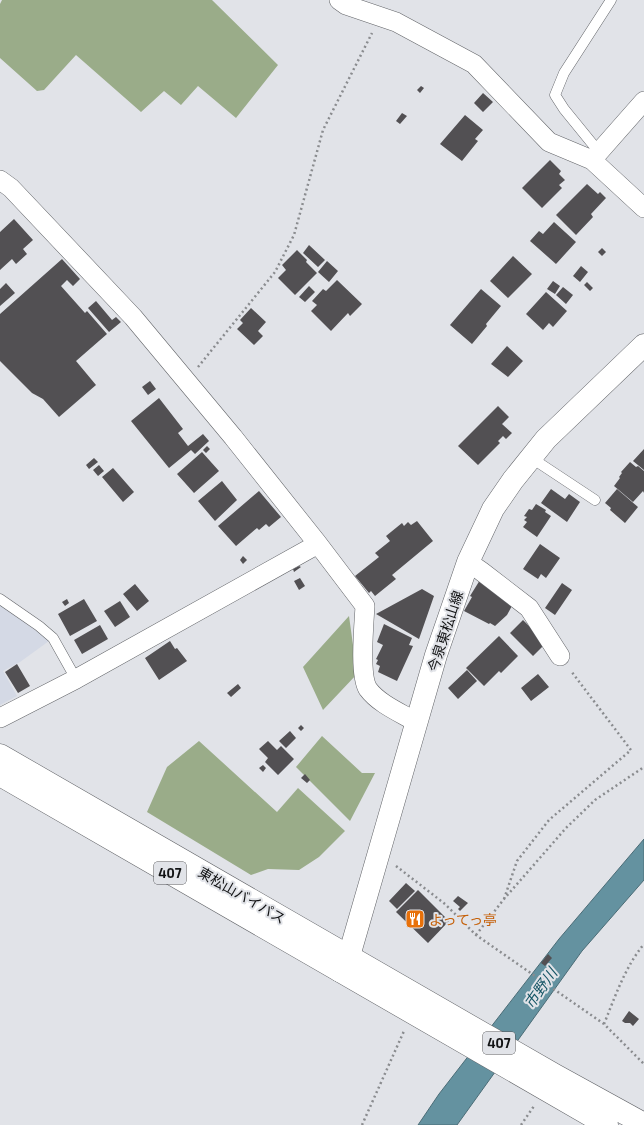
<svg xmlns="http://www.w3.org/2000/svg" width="644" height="1125" font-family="'Exo 2','Noto Sans JP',sans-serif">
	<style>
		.built { fill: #d4d9e5 }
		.forest { fill: #9aac89 }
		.water { fill: #6492a0; stroke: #4b6c76 }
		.building { fill: #525053 }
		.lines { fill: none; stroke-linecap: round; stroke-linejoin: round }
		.lane-casing { stroke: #626468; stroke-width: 11 }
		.street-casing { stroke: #626468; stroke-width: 20 }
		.secondary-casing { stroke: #626468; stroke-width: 23 }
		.highway-casing { stroke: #626468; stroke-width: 23 }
		.path { stroke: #8a8c8f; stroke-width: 2.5; stroke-dasharray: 2 3; stroke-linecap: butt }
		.lane { stroke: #fff; stroke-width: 10 }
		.street { stroke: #fff; stroke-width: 19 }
		.secondary { stroke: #fff; stroke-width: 22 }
		.highway { stroke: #fff; stroke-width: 22 }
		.labels { text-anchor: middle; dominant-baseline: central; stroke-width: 4; stroke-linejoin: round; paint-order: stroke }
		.shield { fill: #e1e3e8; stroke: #505154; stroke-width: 1 }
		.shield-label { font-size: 13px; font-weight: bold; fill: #121314 }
		.street-label { font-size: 14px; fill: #121314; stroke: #e1e3e8 }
		.food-label { font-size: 14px; fill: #c56008; stroke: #e1e3e8; text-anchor: start }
		.water-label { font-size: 15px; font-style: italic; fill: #155565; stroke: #e1e3e8 }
	</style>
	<rect width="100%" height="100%" fill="#e1e3e8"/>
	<path class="built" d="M0,602L15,612L49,641L20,662L3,671L17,696L0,705Z"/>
	<path class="forest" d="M2,0H212L278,65L236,118L198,86L181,105L164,91L141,112L76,55L44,90L37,91L0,58V4Z
		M349,616L357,674L323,710L303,667Z
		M322,736L362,773H375L350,821L296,767Z
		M199,741L277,812L298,788L345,831L319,857L299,870L268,869L251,875L147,812L167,767Z"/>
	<path class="water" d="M644,839V880L582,951L457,1125H418L439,1094L559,939Z"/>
	<path class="building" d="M421,86L424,88L420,93L417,90Z
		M483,93L493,102L483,112L474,103Z
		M402,113L407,116L400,124L396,121Z
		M465,115L483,130L475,139L478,141L462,161L440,144Z
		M550,160L561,171L559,174L565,180L559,185L562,188L542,208L522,188Z
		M587,184L598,194L600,192L606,198L591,214L593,217L576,235L556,215Z
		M14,219L33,240L23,249L27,254L16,264L12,259L0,270V232Z
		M554,222L576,242L556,264L530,241L539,231L543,234Z
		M309,245L325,260L318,267L303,253Z
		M602,248L606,252L602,256L598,252Z
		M297,250L307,260L306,262L317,273L295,295L278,278L286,270L282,265Z
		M513,256L532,274L508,298L490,281Z
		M62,259L80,279L73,286L67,280L61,286L85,313L87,311L107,334L76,361L96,385L59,417L43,399L32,393L0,361V314Z
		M327,261L338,271L329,282L318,272Z
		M581,266L588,272L580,282L573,276Z
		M337,280L362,304L350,316L348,313L331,331L311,311L317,305L312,301L323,289L326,291Z
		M553,281L560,286L555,294L547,289Z
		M587,282L593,288L590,291L584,285Z
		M6,283L15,293L0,306V289Z
		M309,286L315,292L305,302L299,297Z
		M563,287L573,295L566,304L556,295Z
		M481,289L501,306L486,324L487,326L472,344L450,325Z
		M546,292L567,311L553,327L549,323L543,330L526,314Z
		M96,301L112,320L116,317L121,322L109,332L88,308Z
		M251,308L266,322L258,331L263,336L254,345L237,329L243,323L240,320Z
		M507,346L523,361L508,377L491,364Z
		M150,381L156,389L148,395L142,387Z
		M159,398L183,429L178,433L188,446L203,434L209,441L195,454L191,450L169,468L131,421Z
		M498,406L509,417L502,424L512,433L506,439L503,436L498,441L500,443L478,465L458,446Z
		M207,446L210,449L206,453L203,450Z
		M644,449V470L633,461Z
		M202,452L219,471L194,493L177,474Z
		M94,458L98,462L89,469L86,465Z
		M630,462L636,467L638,466L644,471V493L643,491L633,502L614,486L620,478L619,477L622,473L621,472Z
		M99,465L104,471L98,476L93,470Z
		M113,468L134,492L123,502L102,477Z
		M222,481L237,500L215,521L198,501Z
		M551,489L565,499L569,494L580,502L567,522L541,503Z
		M617,489L638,507L625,523L610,510L611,508L605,503Z
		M259,491L281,517L269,527L266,524L259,530L257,528L236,546L218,526Z
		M536,504L546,510L545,512L551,516L537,537L523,527L527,522L524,520L527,517L524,516L529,509L532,510Z
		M417,521L433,541L392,575L396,579L375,596L371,591L369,593L355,576L379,557L375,553L390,541L386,536L402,523L404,526L408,522L411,525Z
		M540,544L560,558L546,578L541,574L538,579L523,569Z
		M243,556L247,560L243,564L240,560Z
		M299,566L301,567L294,572L293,569Z
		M300,578L305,586L299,590L294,581Z
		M480,580L514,602L507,615L495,626L490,623L489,624L464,611L472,597L470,596Z
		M562,583L572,590L555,615L545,608Z
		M135,584L149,601L137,611L123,594Z
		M422,589L434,596L419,639L376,614Z
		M67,599L69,603L65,606L62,602Z
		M84,599L97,621L70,636L58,614Z
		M120,601L130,617L115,627L104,611Z
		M523,620L546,643L533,656L510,633Z
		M384,624L412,638L409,645L413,646L397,681L378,672L380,666L376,664L378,660L376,659L383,645L377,642Z
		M100,625L108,639L82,654L74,640Z
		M499,636L518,656L501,673L499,671L484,686L466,668Z
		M170,641L175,649L177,648L187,661L159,680L145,658Z
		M17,664L30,686L18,693L5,672Z
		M467,670L477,681L458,699L448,688Z
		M538,674L549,687L531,701L521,688Z
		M238,684L241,688L231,697L227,693Z
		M301,725L304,728L301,731L298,728Z
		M290,731L296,738L286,748L279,741Z
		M268,741L277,750L281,746L294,759L278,775L265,762L268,758L259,749Z
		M263,765L266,768L263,772L259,768Z
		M305,774L310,780L307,783L301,778Z
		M406,883L415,891L397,909L389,901Z
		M418,890L449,921L428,943L396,912Z
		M458,896L468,903L460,911L458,909L460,907L453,901Z
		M548,954L552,958L545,966L541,963Z
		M629,1011L639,1019L633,1026L630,1023H625L622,1021Z"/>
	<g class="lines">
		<g class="lane-casing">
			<path id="lane" d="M599,152L564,109L555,95L564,73L611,0
				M530,457L595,500
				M0,599L39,626L53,638L76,679"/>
		</g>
		<g class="street-casing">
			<path id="street" d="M339,0L346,5L396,22L474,64L549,142L592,160L644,208
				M592,160L644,101
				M0,180L11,188L133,317L233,437L318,544L365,606C364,624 359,675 368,689C379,704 401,713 416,722
				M468,562L481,571L529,608L560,656
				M0,718L76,679L318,544"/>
		</g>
		<g class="secondary-casing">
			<path id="secondary" d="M340,971L349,956L436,655L468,562L493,509L513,480L546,439L644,345"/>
		</g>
		<g class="highway-casing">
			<path id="highway" d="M0,755L555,1075L644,1124
				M0,775L607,1125"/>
		</g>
		<path class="path" d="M198,367L275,272L294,235L323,130L372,33
			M396,866L445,904L476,935L604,1024L644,1064
			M504,899L517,861L549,820L631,750L571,671
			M476,935L504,899L566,828L595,800L644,767
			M604,1024C615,997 625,967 644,944
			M362,1125L404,1031
			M521,1125L534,1106"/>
		<use href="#lane" class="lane"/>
		<use href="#street" class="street"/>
		<use href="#secondary" class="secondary"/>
		<use href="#highway" class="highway"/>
	</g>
	<defs>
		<g id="restaurant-square" transform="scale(1)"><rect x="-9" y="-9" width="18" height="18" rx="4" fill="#e8710a" stroke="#e1e3e8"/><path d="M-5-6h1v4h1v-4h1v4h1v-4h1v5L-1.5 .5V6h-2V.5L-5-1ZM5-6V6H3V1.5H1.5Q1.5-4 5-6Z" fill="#fff"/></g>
	</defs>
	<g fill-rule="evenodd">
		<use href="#restaurant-square" x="415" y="919"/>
	</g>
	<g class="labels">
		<g class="shield">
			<rect x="154" y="862" width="32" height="22" rx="3"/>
			<rect x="483" y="1032" width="32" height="22" rx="3"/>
		</g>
		<g class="shield-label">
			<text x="170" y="873">407</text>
			<text x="499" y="1043">407</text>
		</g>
		<g class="street-label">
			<text transform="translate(445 631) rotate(-72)">今泉東松山線</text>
			<text transform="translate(242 895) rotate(30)">東松山バイパス</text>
		</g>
		<g class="food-label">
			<text x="429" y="919">よってっ亭</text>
		</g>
		<g class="water-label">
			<text transform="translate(540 988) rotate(-55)">市野川</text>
		</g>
	</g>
</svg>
